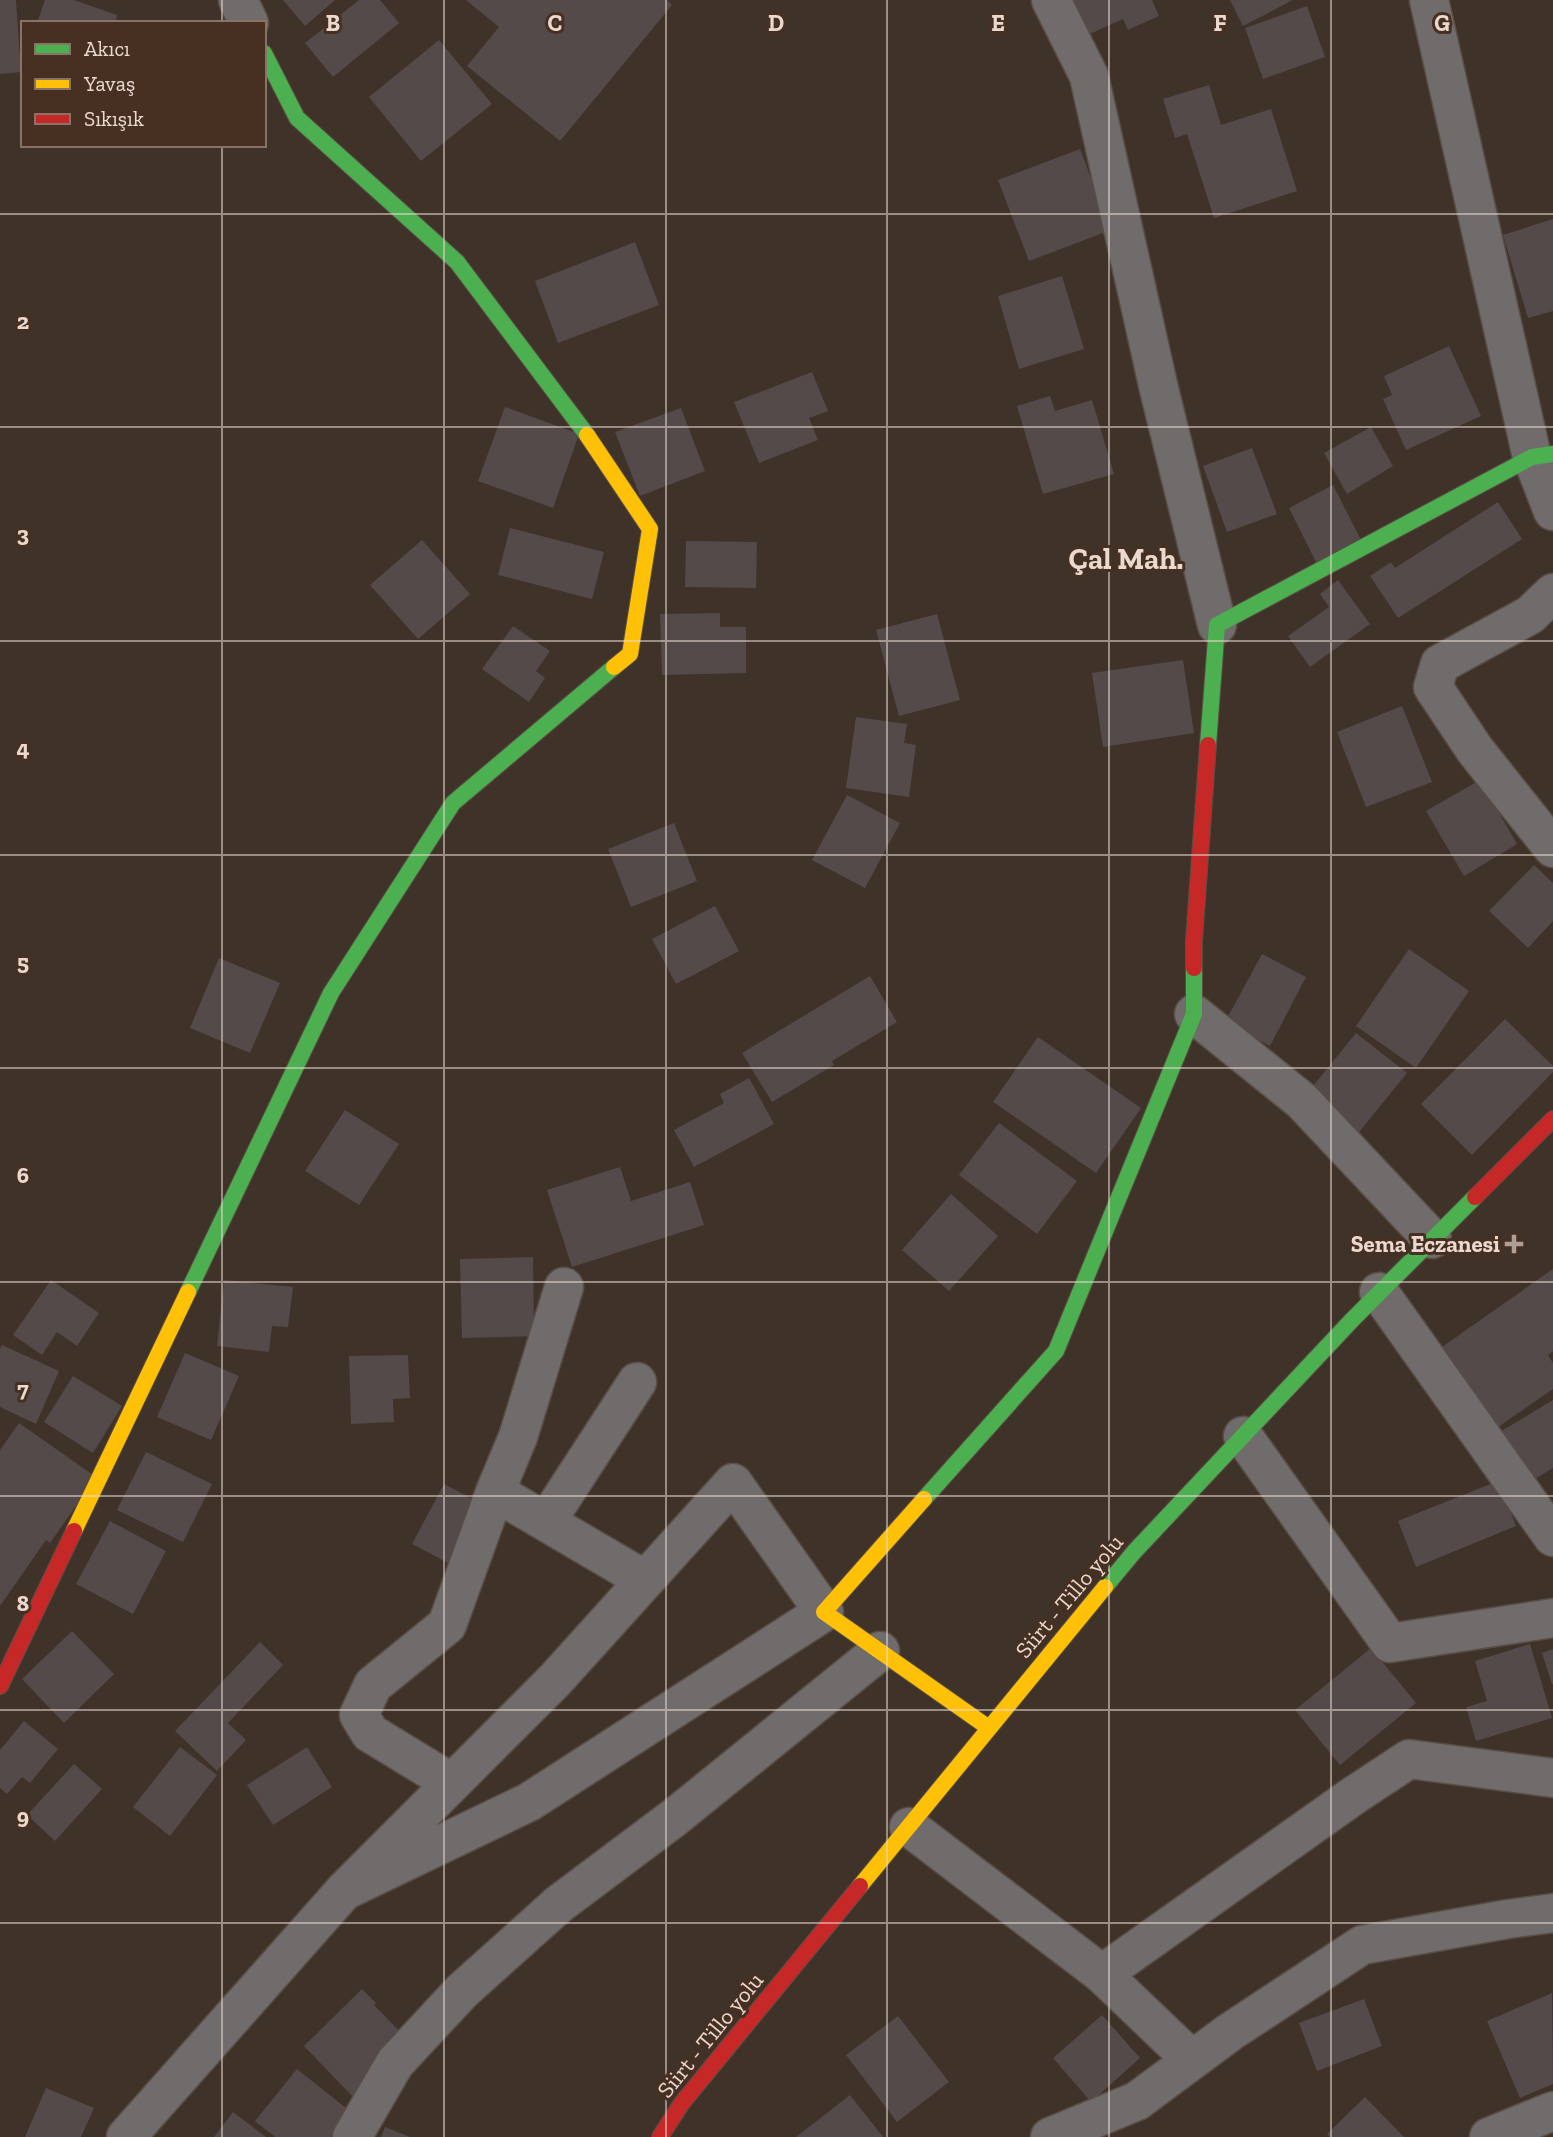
<svg xmlns="http://www.w3.org/2000/svg" width="1553" height="2137" font-family="'Zilla Slab',serif">
	<style>
		.building { fill: #554a4a }
		.lines { fill: none; stroke-linecap: round; stroke-linejoin: round }
		.street-casing { stroke: #594e45; stroke-width: 41 }
		.fast-casing { stroke: #594e45; stroke-width: 18 }
		.slow-casing { stroke: #594e45; stroke-width: 18 }
		.jam-casing { stroke: #594e45; stroke-width: 18 }
		.street { stroke: #716c6c; stroke-width: 38 }
		.fast { stroke: #4caf50; stroke-width: 16 }
		.slow { stroke: #ffc107; stroke-width: 16 }
		.jam { stroke: #c62828; stroke-width: 16 }
		.grid { fill: none; stroke: #e9d9d0; stroke-width: 2; stroke-opacity: 0.55 }
		.poi-dot { fill: #ae9f96; stroke: #473021; stroke-width: 2.5 }
		.labels { text-anchor: middle; dominant-baseline: central; stroke-width: 6; stroke-linejoin: round; paint-order: stroke }
		.poi-label { font-size: 23px; font-weight: bold; fill: #e9d9d0; stroke: #473021; text-anchor: end }
		.street-label { font-size: 23px; fill: #e9d9d0; stroke: #473021 }
		.district-label { font-size: 30px; font-weight: bold; fill: #e9d9d0; stroke: #473021 }
		.grid-label { font-size: 23px; text-anchor: middle; font-weight: bold; fill: #e9d9d0; stroke: #473021; stroke-width: 6; stroke-linejoin: round; paint-order: stroke }
	</style>
	<rect width="100%" height="100%" fill="#3f3229"/>
	<path class="building" d="M0,0H16L21,72L0,74Z
		M45,0H74L117,15L115,23H37Z
		M283,0H335L305,26Z
		M359,0H380L399,23L333,77L305,43Z
		M466,0H667L672,5L560,141L467,66L499,27Z
		M1066,0H1152L1159,16L1128,30L1123,19L1083,37Z
		M1230,0H1293L1243,26Z
		M1307,6L1325,57L1263,79L1245,28Z
		M439,40L492,104L421,161L369,97Z
		M1209,85L1221,125L1271,109L1297,191L1214,218L1187,134L1175,138L1163,99Z
		M1080,149L1111,230L1029,261L998,180Z
		M1553,219V311L1528,318L1503,235Z
		M635,242L659,305L558,343L535,281Z
		M1062,276L1084,349L1019,369L998,296Z
		M1449,346L1481,416L1406,450L1383,399L1392,395L1384,376Z
		M812,372L828,411L809,418L818,440L759,463L734,402Z
		M1050,396L1055,411L1092,400L1114,474L1043,494L1017,406Z
		M505,407L579,434L553,508L478,481Z
		M681,408L705,471L640,496L615,432Z
		M1371,427L1393,466L1347,494L1324,453Z
		M1252,448L1277,514L1227,532L1203,466Z
		M1333,485L1362,542L1317,564L1289,508Z
		M1498,502L1522,539L1398,618L1370,576L1391,562L1395,568Z
		M510,528L604,552L592,599L498,575Z
		M422,540L470,594L418,639L370,585Z
		M686,541L757,542L756,588L685,587Z
		M1338,580L1370,624L1310,667L1288,636L1329,607L1320,594Z
		M720,613V627H746V673L662,675L660,614Z
		M937,614L960,700L899,716L876,630Z
		M513,626L550,651L536,671L545,678L529,702L482,669Z
		M1183,660L1194,733L1103,747L1092,673Z
		M1402,706L1432,782L1366,807L1337,732Z
		M856,717L907,724L904,743L916,745L909,797L846,788Z
		M1480,780L1517,844L1464,876L1426,811Z
		M847,795L900,823L865,888L812,860Z
		M674,823L697,881L631,907L608,849Z
		M1534,865L1553,883V921L1528,948L1489,911Z
		M715,906L739,951L676,984L652,939Z
		M1409,949L1469,991L1416,1068L1356,1026Z
		M1262,954L1306,977L1270,1046L1225,1022Z
		M219,958L280,983L250,1053L190,1028Z
		M870,976L897,1022L832,1061L834,1065L772,1102L742,1053Z
		M1505,1019L1553,1066V1072L1472,1155L1421,1104Z
		M1356,1033L1407,1073L1356,1136L1305,1096Z
		M1038,1037L1141,1108L1096,1173L993,1102Z
		M749,1078L774,1124L694,1167L674,1130L724,1103L720,1094Z
		M345,1110L399,1144L359,1205L305,1171Z
		M999,1123L1077,1181L1037,1234L959,1175Z
		M620,1167L631,1201L690,1182L704,1225L572,1267L547,1190Z
		M951,1194L998,1236L949,1291L902,1250Z
		M533,1257L534,1336L462,1338L460,1259Z
		M1553,1269V1351L1548,1355L1553,1363V1389L1488,1434L1432,1354Z
		M51,1280L99,1313L77,1346L57,1332L42,1355L13,1335Z
		M224,1280L293,1287L288,1327L272,1326L269,1352L217,1346Z
		M2,1345L59,1371L36,1424L0,1407V1349Z
		M185,1353L239,1376L211,1440L157,1417Z
		M408,1355L410,1398L393,1399L394,1422L351,1424L349,1356Z
		M73,1376L122,1406L93,1453L44,1422Z
		M1553,1400V1468L1523,1486L1493,1436Z
		M19,1423L96,1477L50,1543L46,1540L0,1606V1450Z
		M146,1452L212,1484L183,1542L117,1510Z
		M1498,1481L1516,1526L1416,1567L1398,1521Z
		M444,1484L484,1505L452,1565L412,1544Z
		M110,1521L166,1551L133,1614L76,1584Z
		M72,1631L114,1674L64,1723L22,1679Z
		M260,1642L283,1665L228,1723L246,1740L217,1771L175,1731Z
		M1530,1644L1552,1718L1476,1741L1466,1707L1487,1701L1475,1661Z
		M1371,1648L1416,1703L1340,1765L1295,1710Z
		M1553,1649V1684H1552L1542,1653Z
		M24,1721L58,1749L30,1783L22,1777L7,1794L0,1788V1750Z
		M180,1747L217,1775L170,1836L133,1807Z
		M307,1747L332,1787L273,1825L247,1785Z
		M74,1764L102,1789L55,1841L27,1815Z
		M362,1989L376,2003L374,2005L409,2041L352,2096L304,2046Z
		M1552,1993L1553,2084L1520,2098L1487,2021Z
		M1364,1999L1382,2046L1317,2071L1299,2023Z
		M1102,2015L1140,2058L1091,2102L1053,2058Z
		M898,2016L949,2082L897,2122L846,2055Z
		M297,2069L351,2112L331,2137H275L255,2121Z
		M46,2088L94,2108L81,2137H25Z
		M850,2095L883,2137H796Z
		M1365,2097L1404,2137H1330L1327,2134Z
		M233,2112L266,2137H214Z
		M385,2127L410,2137H381Z"/>
	<g class="lines">
		<g class="street-casing">
			<path id="street" d="M238,0L249,23
				M1051,0L1089,76L1158,385L1217,625
				M1429,0L1532,457L1553,511
				M1553,593L1530,615L1440,664L1433,687L1475,750L1553,848
				M1194,1014L1302,1101L1432,1239
				M1379,1292L1553,1537
				M1243,1436L1390,1643L1553,1618
				M495,1492L645,1580
				M546,1522L637,1382
				M452,1783L370,1733L359,1715L373,1685L447,1625L495,1492L518,1437L564,1287
				M909,1827L1102,1974
				M1192,2060L1102,1974L1353,1796L1409,1759L1553,1778
				M126,2137L344,1891L555,1680L733,1483L824,1612L529,1802L344,1891
				M352,2137L395,2063L462,1991L559,1904L675,1817L880,1651
				M1050,2137L1137,2101L1230,2032L1362,1945L1508,1919L1553,1913
				M1489,2137L1553,2111"/>
		</g>
		<g class="fast-casing">
			<path id="fast" d="M264,53L297,118L457,262L587,435
				M1208,745L1217,625L1532,457L1553,454
				M188,1292L331,993L453,803L614,667
				M924,1499L1056,1351L1194,1014V968
				M1105,1587L1134,1552L1352,1320L1475,1197"/>
		</g>
		<g class="slow-casing">
			<path id="slow" d="M587,435L650,529L630,654L614,667
				M924,1499L824,1612L989,1728
				M74,1531L188,1292
				M860,1886L1105,1587"/>
		</g>
		<g class="jam-casing">
			<path id="jam" d="M1194,968V941L1208,745
				M1475,1197L1553,1119
				M0,1686L74,1531
				M660,2137L682,2103L860,1886"/>
		</g>
		<use href="#street" class="street"/>
		<use href="#fast" class="fast"/>
		<use href="#slow" class="slow"/>
		<use href="#jam" class="jam"/>
	</g>
	<path class="grid" d="M222,0V23M444,0V2137M666,0V2137M887,0V2137M1109,0V2137M1331,0V2137M222,145V2137M0,214H1553M0,427H1553M0,641H1553M0,855H1553M0,1068H1553M0,1282H1553M0,1496H1553M0,1710H1553M0,1923H1553"/>
	<path class="poi-dot" d="M1510.5 1233.5h7v7h7v7h-7v7h-7v-7h-7v-7h7z"/>
	<g class="labels">
		<g class="poi-label">
			<text x="1500" y="1244">Sema Eczanesi</text>
		</g>
		<g class="street-label">
			<text transform="translate(1069 1596) rotate(-50)">Siirt - Tillo yolu</text>
			<text transform="translate(710 2035) rotate(-51)">Siirt - Tillo yolu</text>
		</g>
		<g class="district-label">
			<text x="1126" y="559">Çal Mah.</text>
		</g>
	</g>
	<g class="grid-label">
		<text x="333" y="31">B</text>
		<text x="555" y="31">C</text>
		<text x="776" y="31">D</text>
		<text x="998" y="31">E</text>
		<text x="1220" y="31">F</text>
		<text x="1442" y="31">G</text>
		<text x="23" y="329">2</text>
		<text x="23" y="542">3</text>
		<text x="23" y="756">4</text>
		<text x="23" y="970">5</text>
		<text x="23" y="1183">6</text>
		<text x="23" y="1397">7</text>
		<text x="23" y="1611">8</text>
		<text x="23" y="1824">9</text>
	</g>
	<rect x="21" y="21" width="245" height="126" fill="#473021" stroke="#887467" stroke-width="2"/>
	<rect x="35" y="44" width="35" height="10" fill="#4caf50" stroke="#887467" stroke-width="2"/>
	<text x="84" y="56" font-size="21" fill="#e9d9d0">Akıcı</text>
	<rect x="35" y="79" width="35" height="10" fill="#ffc107" stroke="#887467" stroke-width="2"/>
	<text x="84" y="91" font-size="21" fill="#e9d9d0">Yavaş</text>
	<rect x="35" y="114" width="35" height="10" fill="#c62828" stroke="#887467" stroke-width="2"/>
	<text x="84" y="126" font-size="21" fill="#e9d9d0">Sıkışık</text>
</svg>
